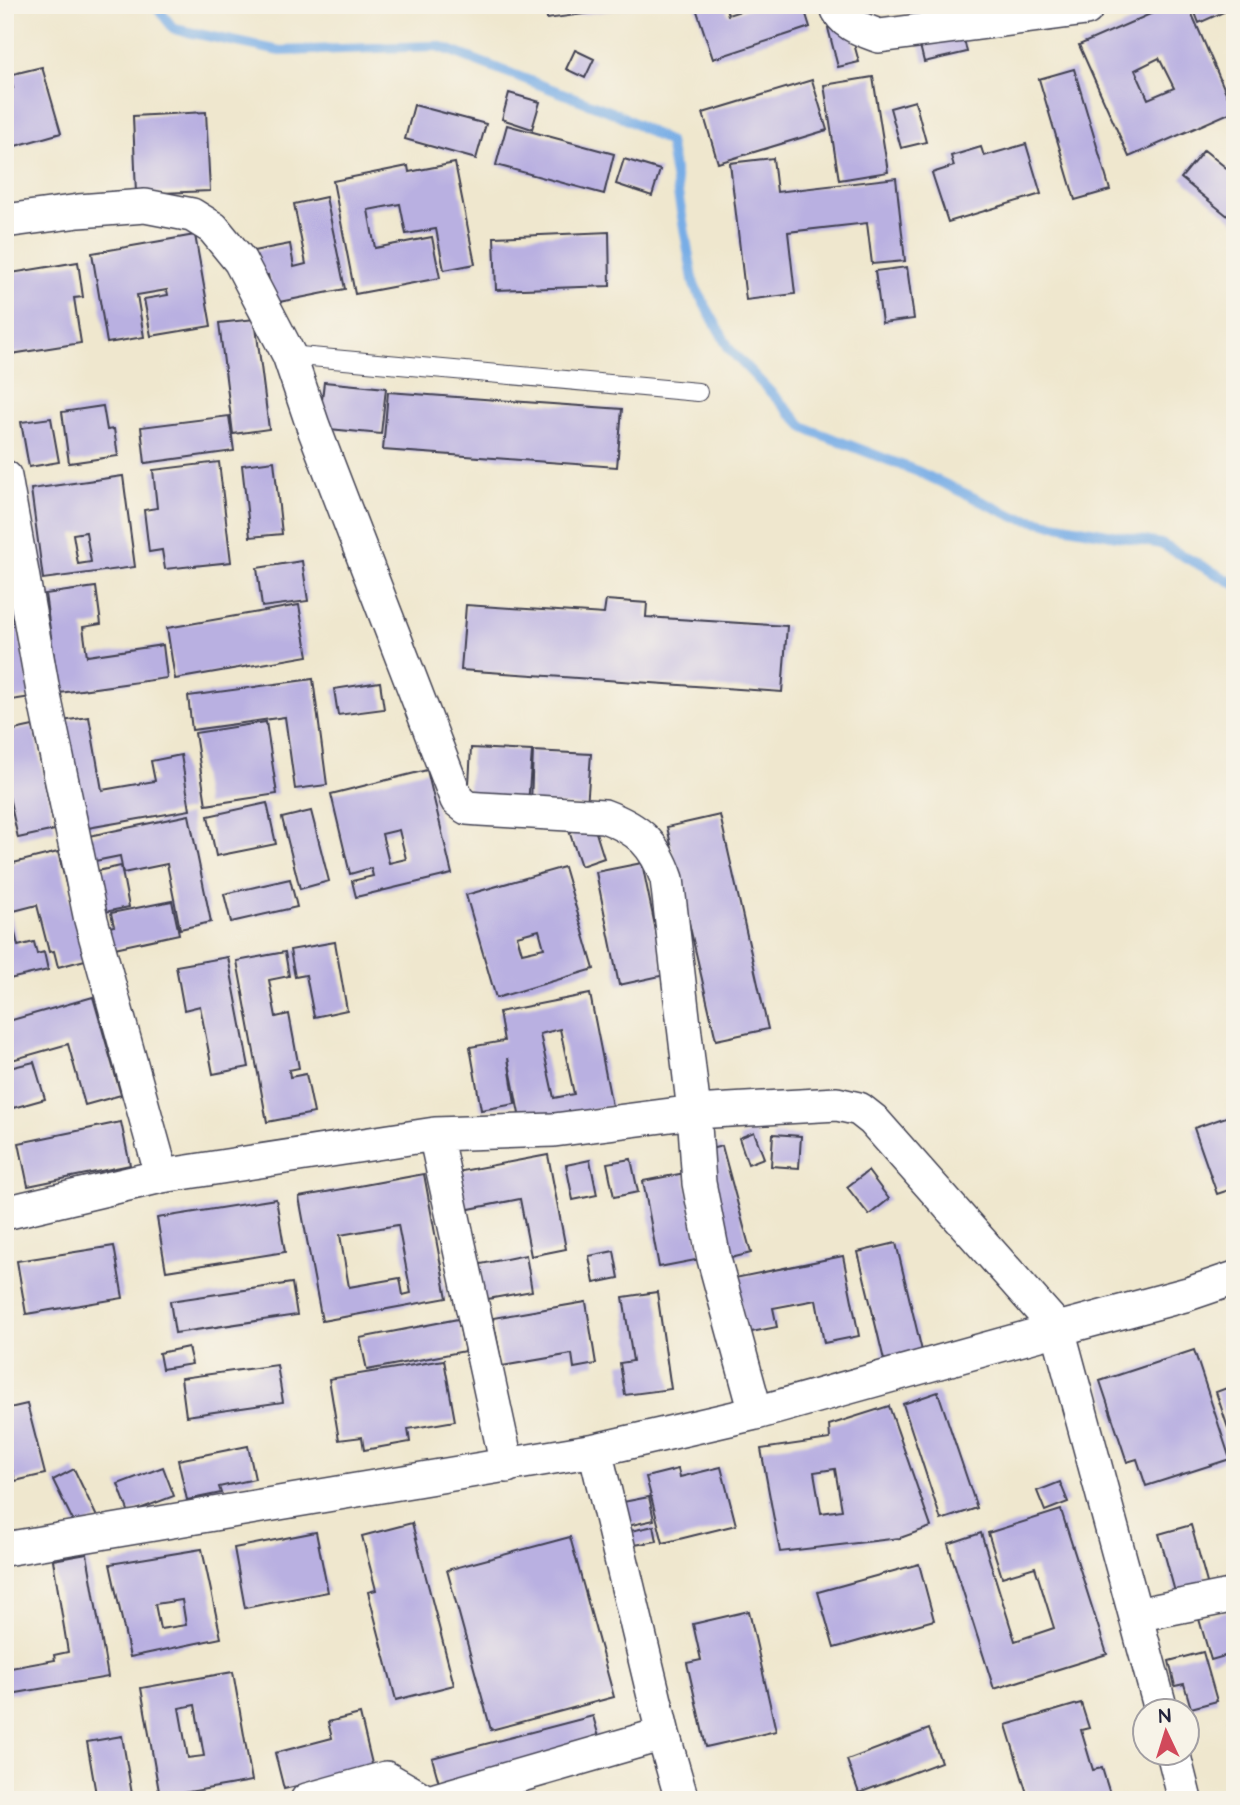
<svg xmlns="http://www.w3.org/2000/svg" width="1240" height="1805" font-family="'Architects Daughter',sans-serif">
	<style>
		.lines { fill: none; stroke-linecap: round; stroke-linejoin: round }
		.stream { stroke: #78ade6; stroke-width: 10 }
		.building { fill: #b9b0e1; fill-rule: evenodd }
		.service-casing { stroke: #414051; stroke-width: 20 }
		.minor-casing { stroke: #414051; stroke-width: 36 }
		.service { stroke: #fff; stroke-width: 18 }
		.minor { stroke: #fff; stroke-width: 33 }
	</style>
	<rect width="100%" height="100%" fill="#f7f3e8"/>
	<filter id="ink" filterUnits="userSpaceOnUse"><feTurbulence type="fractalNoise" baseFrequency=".0143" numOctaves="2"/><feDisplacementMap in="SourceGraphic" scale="14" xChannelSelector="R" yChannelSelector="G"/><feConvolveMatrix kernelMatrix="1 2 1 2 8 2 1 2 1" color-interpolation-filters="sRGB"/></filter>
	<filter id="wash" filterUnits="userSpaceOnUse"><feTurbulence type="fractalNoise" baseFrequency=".00686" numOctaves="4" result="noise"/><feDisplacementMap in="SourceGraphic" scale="28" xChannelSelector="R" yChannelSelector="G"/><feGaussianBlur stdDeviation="1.57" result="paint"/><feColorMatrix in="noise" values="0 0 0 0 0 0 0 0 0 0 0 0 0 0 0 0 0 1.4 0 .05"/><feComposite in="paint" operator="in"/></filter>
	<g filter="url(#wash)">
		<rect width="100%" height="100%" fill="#efe7ce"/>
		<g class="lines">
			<path class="stream" d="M155,5L174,29L280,51L438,46L617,114L669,142L694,285L730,350L805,428L919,472L1015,517L1161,544L1235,584"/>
		</g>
		<g id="blocks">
			<path class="building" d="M545,5H636V7L547,19Z
				M695,5H725L728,15L759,5H803L810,27L713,59Z
				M876,5H902V6L877,12Z
				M1171,5H1188L1234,111L1129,157L1079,45ZM1159,58L1174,88L1148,99L1135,70Z
				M1192,5H1224L1226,11L1199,23Z
				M848,22L859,62L838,67L828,28Z
				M961,27L967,52L924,62L918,37Z
				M575,50L594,59L585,78L566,69Z
				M42,67L61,133L5,149V90L13,88L9,75Z
				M1074,69L1110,190L1075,200L1039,79Z
				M873,77L888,172L839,180L824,85Z
				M812,80L827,130L718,163L703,113Z
				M509,93L540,102L532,129L502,119Z
				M915,101L926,142L901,148L890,108Z
				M414,105L486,124L476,159L405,139Z
				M206,112L210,191L136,194L133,116Z
				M507,125L614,154L604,194L496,165Z
				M1026,144L1041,194L948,222L932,173L954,166L951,156L981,147L984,156Z
				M1204,150L1235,175V222L1181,178Z
				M773,158L777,192L896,178L905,261L872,264L867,223L788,232L795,294L746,300L730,163Z
				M624,159L660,170L652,196L616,184Z
				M455,163L475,264L444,270L436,229L406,234L400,204L368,210L375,248L432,237L440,278L355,294L333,181L408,166L409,172Z
				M326,197L345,289L274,303L268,275L254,278L248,252L290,244L294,267L306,264L294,204Z
				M609,232L610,286L496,290L494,237Z
				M195,235L211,326L151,336L144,299L168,295L167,290L137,295L144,337L107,343L92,253Z
				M78,262L83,297L74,298L81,343L5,355V274Z
				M907,267L914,319L882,323L875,271Z
				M255,319L269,429L233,434L219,323Z
				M324,382L386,388L381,434L319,428Z
				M388,392L622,409L617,467L383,450Z
				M103,406L107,430L114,429L118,456L69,463L62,412Z
				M229,416L234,451L145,463L141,427Z
				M51,418L59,462L29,467L21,422Z
				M274,461L282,534L250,537L242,465Z
				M219,462L231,562L165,569L162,550L149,552L144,510L157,508L153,470Z
				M123,476L135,567L43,579L31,489ZM86,532L91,562L78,564L73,534Z
				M302,561L308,601L262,607L257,568Z
				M96,587L101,624L83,627L87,656L163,645L167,678L59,693L45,594Z
				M14,600L31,697L5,701V601Z
				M606,600L647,603L646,617L787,626L782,692L461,670L466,605L604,614Z
				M299,605L308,656L175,679L167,628Z
				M313,679L327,785L295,789L285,717L192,730L188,696Z
				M380,682L384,709L338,715L334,689Z
				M89,717L102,790L155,781L151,761L181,755L190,810L82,829L62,721Z
				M266,722L277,794L206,805L195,733Z
				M33,726L55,830L18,838L5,778V732Z
				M471,748L532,751L528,805L468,802Z
				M533,751L591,754L587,806L531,803Z
				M427,770L452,874L356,897L352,881L373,876L371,868L350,874L331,794ZM399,830L406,859L389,863L382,834Z
				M267,803L276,844L216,856L208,816Z
				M311,811L329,881L300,889L282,818Z
				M189,815L211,922L180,929L167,864L123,873L120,856L90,862L84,837Z
				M720,815L768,1029L716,1040L667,827Z
				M593,823L604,858L581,866L569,831Z
				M58,852L85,960L58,967L54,951L49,952L37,905L10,912L18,946L34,942L37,954L44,952L48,970L5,980V865Z
				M642,863L665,975L619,985L596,872Z
				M121,866L129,907L100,913L92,872Z
				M564,867L594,969L496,998L466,895ZM539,930L544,948L522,953L517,936Z
				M290,879L297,907L231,922L224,894Z
				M172,901L179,934L110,949L105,928L114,926L111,913Z
				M335,942L347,1010L314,1017L306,975L295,977L290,950Z
				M285,952L289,976L269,980L276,1017L289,1014L299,1068L289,1070L290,1077L306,1074L314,1113L267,1122L237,961Z
				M228,957L249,1067L213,1074L200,1006L184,1010L176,966Z
				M590,994L612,1106L521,1124L508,1058L515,1104L481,1110L470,1047L504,1041L499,1012ZM560,1029L574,1094L554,1098L540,1034Z
				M93,997L121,1095L85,1105L68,1044L5,1062V1022Z
				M34,1062L45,1099L13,1108L5,1081V1069Z
				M1235,1114V1188L1217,1194L1194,1128Z
				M121,1122L130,1165L28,1186L19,1143Z
				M754,1132L764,1158L748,1164L739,1138Z
				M773,1134L801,1136L799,1168L771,1166Z
				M722,1146L751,1253L727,1259L699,1152Z
				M548,1155L566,1249L531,1256L520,1199L454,1212L446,1174Z
				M631,1159L638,1192L614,1197L607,1163Z
				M590,1160L597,1195L573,1200L566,1165Z
				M868,1171L889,1199L869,1215L847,1187Z
				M685,1173L701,1259L659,1267L643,1181Z
				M424,1174L447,1298L322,1321L299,1197ZM398,1225L411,1293L403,1295L400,1278L349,1287L340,1235Z
				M276,1199L285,1252L166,1271L157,1218Z
				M896,1243L922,1351L884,1360L858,1252Z
				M114,1246L123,1298L26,1314L17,1261Z
				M614,1251L619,1278L594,1283L589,1256Z
				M526,1255L532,1291L482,1300L476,1265Z
				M843,1256L859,1336L824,1343L816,1300L773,1308L777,1327L746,1333L735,1278Z
				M292,1283L297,1315L175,1333L170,1301Z
				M657,1292L671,1389L625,1395L620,1363L633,1361L623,1297Z
				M586,1302L596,1364L574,1368L572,1354L502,1366L493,1318Z
				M458,1319L465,1351L367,1370L360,1338Z
				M188,1347L192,1364L162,1369L159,1353Z
				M1194,1350L1230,1459L1146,1486L1137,1459L1127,1462L1100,1381Z
				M444,1360L455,1421L408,1429L410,1442L364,1450L362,1437L339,1440L329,1379Z
				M277,1365L283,1402L186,1416L181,1378Z
				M1235,1385V1446H1234L1216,1392Z
				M938,1392L977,1508L941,1520L903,1404Z
				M27,1404L45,1474L15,1481L5,1442V1409Z
				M889,1406L931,1527L900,1538L780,1552L761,1449L830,1439L829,1425ZM835,1469L842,1510L821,1513L814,1472Z
				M248,1446L255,1479L219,1487L221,1493L187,1500L178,1460Z
				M163,1467L174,1496L129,1513L118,1484Z
				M721,1467L736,1525L663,1543L646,1477L678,1469L680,1477Z
				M74,1469L98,1519L77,1529L53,1480Z
				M1060,1482L1068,1502L1045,1511L1037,1491Z
				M649,1497L654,1520L623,1527L618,1503Z
				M1061,1510L1107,1654L994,1689L948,1544L981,1533L1015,1641L1054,1628L1035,1567L1002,1577L988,1533Z
				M412,1523L454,1685L396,1700L368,1592L376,1590L362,1536Z
				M1191,1525L1209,1590L1177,1599L1159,1534Z
				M654,1526L657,1541L629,1546L626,1532Z
				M316,1532L328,1592L245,1608L234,1548Z
				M570,1537L614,1697L491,1730L447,1570Z
				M202,1549L221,1638L130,1657L110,1564ZM182,1600L186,1625L160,1629L155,1604Z
				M87,1554L108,1677L5,1695V1669L55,1660L54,1655L68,1652L53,1560Z
				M919,1564L934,1620L834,1648L818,1592Z
				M1231,1610L1235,1623V1653L1211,1660L1199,1619Z
				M749,1611L776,1731L706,1747L687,1663L701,1660L693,1624Z
				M1203,1652L1217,1701L1191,1708L1184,1684L1175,1686L1169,1661Z
				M233,1672L252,1781L160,1797L141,1688ZM195,1705L204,1756L188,1758L179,1708Z
				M1081,1703L1089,1728L1081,1730L1093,1770L1102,1768L1110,1794L1091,1800H1029L1006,1725Z
				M360,1714L373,1768L284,1789L275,1753L332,1738L328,1722Z
				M593,1716L602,1748L441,1790L432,1758Z
				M1235,1724V1747H1234L1228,1726Z
				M929,1729L941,1762L859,1793L847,1760Z
				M122,1736L133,1800H97L87,1742Z"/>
		</g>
	</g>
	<g filter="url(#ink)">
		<use href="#blocks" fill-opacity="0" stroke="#414051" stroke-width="2"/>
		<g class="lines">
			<g class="service-casing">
				<path id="service" d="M289,355L698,392"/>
			</g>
			<g class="minor-casing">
				<path id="minor" d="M836,5C842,24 862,30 879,36L1086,9
					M5,221L79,211L145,206L192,215L213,228L240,261L289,355L313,426L457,800L467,808L480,809L604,816C639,829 655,844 667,879L694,1112L699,1183L714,1259L756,1413
					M5,477L43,691L91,920L162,1176L435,1134L554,1130L694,1112L837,1104L859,1109L873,1120L1058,1329L1188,1294L1235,1278
					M435,1134L507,1466
					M5,1213L162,1176
					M5,1549L595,1450
					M1136,1615L1235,1595
					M1173,1752L1185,1800
					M307,1800L386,1778L424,1800
					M435,1800L663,1734
					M682,1800L663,1734L595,1450L756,1413L1058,1329L1161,1710"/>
			</g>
			<use href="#service" class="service"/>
			<use href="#minor" class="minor"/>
		</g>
	</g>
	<rect width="1240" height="1805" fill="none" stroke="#f7f3e8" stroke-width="28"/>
	<g transform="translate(1166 1732) rotate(356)"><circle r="33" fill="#f7f3e8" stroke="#a29fa3" stroke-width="2"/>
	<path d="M0-5L12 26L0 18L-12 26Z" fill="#d1495b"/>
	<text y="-10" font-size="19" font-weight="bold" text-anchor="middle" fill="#22223b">N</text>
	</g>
</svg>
